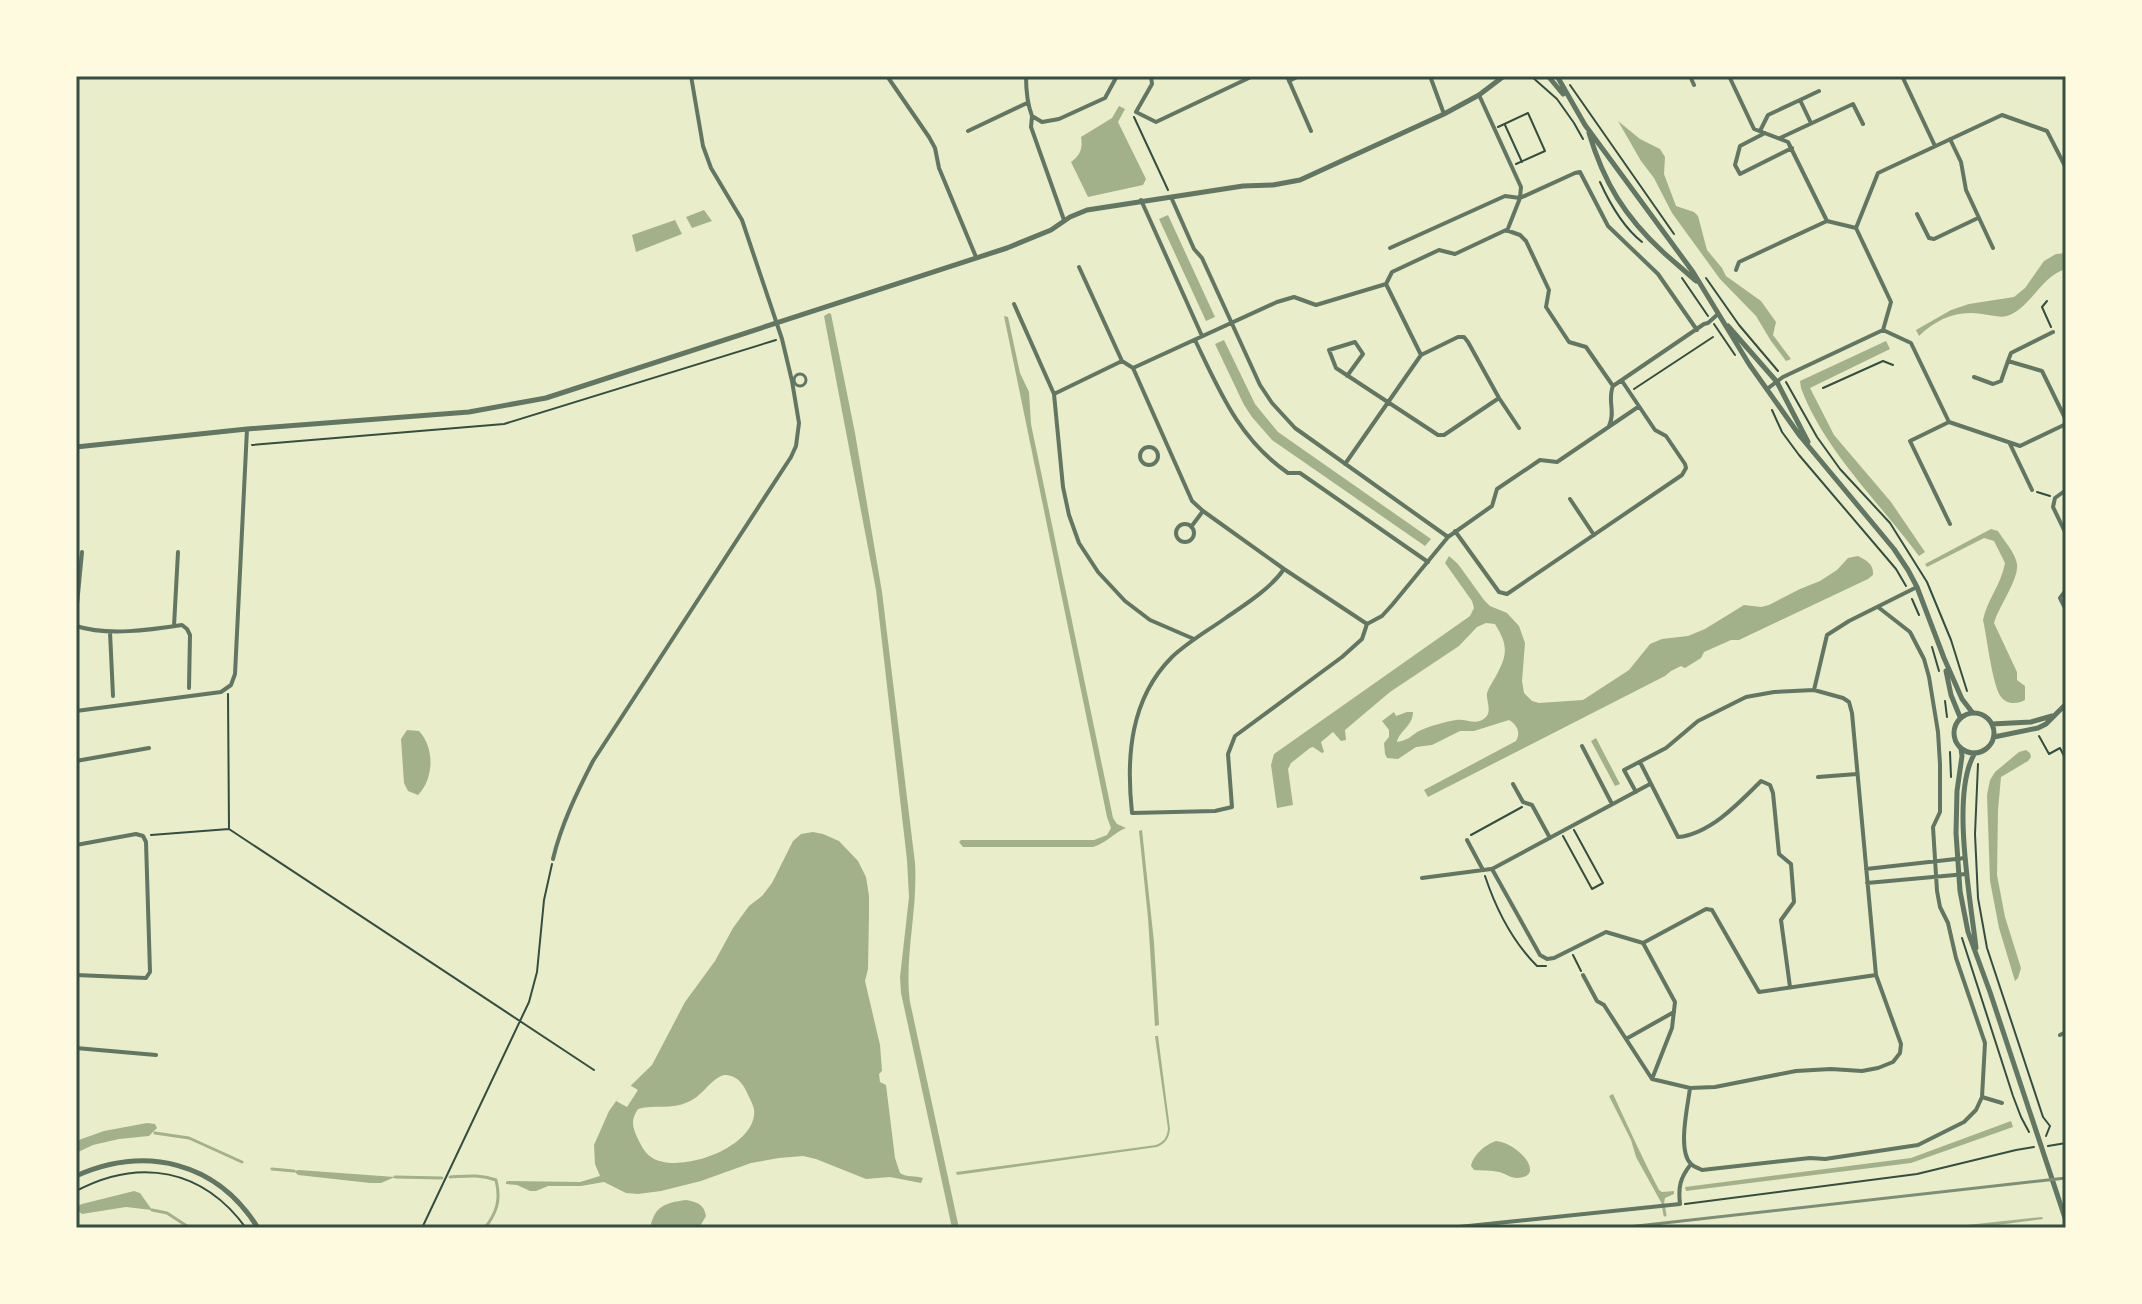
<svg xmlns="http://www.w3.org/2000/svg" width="2142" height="1304" font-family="'Libre Baskerville',serif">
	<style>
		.water { fill: #a3b18a; fill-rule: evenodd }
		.pier { fill: #e9edc9 }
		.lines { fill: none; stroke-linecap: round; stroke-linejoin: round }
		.stream { stroke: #a3b18a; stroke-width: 3 }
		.path { stroke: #344e41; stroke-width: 2 }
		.pedestrian { stroke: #617663; stroke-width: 3 }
		.minor { stroke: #617663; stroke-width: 4 }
		.tertiary { stroke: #617663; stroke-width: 5 }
		.rail { stroke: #7c8e77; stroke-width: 3 }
		.neatline { fill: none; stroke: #344e41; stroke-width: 3 }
	</style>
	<rect width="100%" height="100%" fill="#e9edc9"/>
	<path class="water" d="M1119,106L1125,109L1118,122L1146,179L1143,185L1088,197L1071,162C1080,155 1083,149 1081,137L1112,118Z
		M1618,121L1640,139L1660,149L1665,157L1664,174L1676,206L1694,212L1698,216L1707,250L1722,268L1726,276L1761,301L1776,322L1773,335L1791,359L1786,361L1771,341L1756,316L1720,279L1672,213L1654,178L1641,161Z
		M704,210L712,221L692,228L686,217Z
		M1168,215L1215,317L1206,321L1159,219Z
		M675,220L682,234L636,252L632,235Z
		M2066,253V269C2042,275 2030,309 2007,316C2000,318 1990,315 1982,314C1957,310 1937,319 1919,336L1916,330L1951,310L1969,304L2014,297L2025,288L2044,261L2056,254Z
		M829,313L831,314L855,433L882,592L915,863C918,910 904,958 910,1002L959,1228H952L901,993L900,977L909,897L907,860L876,590L824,316Z
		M1004,316L1008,317L1020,373L1029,392L1031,424L1113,818L1117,824L1126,828C1115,832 1105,844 1093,847H963L959,842L961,840H1094L1107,835L1111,828L1107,817Z
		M1224,340L1255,404L1278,432L1431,539L1425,546L1272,440L1252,417L1244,405L1215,344Z
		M1886,341L1890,349L1810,388L1834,435L1891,502L1925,552L1919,556C1879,502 1824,450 1801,388L1800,381Z
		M1991,529L1998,531C2004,541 2015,552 2017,564C2019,579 1999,606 1994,623L2017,672V680L2025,686V700C2018,704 2007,705 2001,697C1992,684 1987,637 1983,620C1987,600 2001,585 2005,563L1994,541L1984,538L1927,567L1925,564Z
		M1449,556L1458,564L1484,600L1490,606L1507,613L1519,626L1525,643L1522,681L1524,693L1532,701L1539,703L1583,700L1629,670L1650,644L1662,639L1688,636L1705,629L1744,605L1761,607L1769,605L1800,589L1820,581L1837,570L1848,558L1858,556C1866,560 1874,564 1873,575L1868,579L1739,640H1731L1704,652L1701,658L1685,668L1681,666L1671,671L1665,676L1428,797L1424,790L1516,741C1521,732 1517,725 1509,720L1474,731H1460L1432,745L1416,747L1398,759L1387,758L1385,754L1384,743L1389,737V730L1382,721L1394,712L1396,716L1407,712H1413C1413,726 1399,731 1397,742C1411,739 1409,737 1419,731C1429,726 1445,722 1456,720C1467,718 1476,727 1486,717C1492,710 1486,701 1487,693C1489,687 1493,681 1496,676C1508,654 1508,645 1495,624L1486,623L1477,627L1459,646L1390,692L1345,730L1346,740L1341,741L1333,732L1321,742L1324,752L1322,753L1313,747L1310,748L1291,763L1288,769L1293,805L1277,808L1271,765L1274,754L1470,616L1474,608L1472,601L1445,563Z
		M407,730L419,731C435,748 434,779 418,795L408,791L404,783L401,739Z
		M1596,738L1620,784L1615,786L1591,741Z
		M2026,750L2030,753L2031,757L2028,761L2001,777L1998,810L1997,875L2005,917L2021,968L2018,978L2015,981L1999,928L1990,881L1987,795L1990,780L1995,772L2019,752Z
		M1142,830L1154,942L1159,1025L1155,1026L1148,918L1139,831Z
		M813,832L823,834L839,841L858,861L866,877L869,896V915L868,969L865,981L880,1045L882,1071L879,1074L880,1082L886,1085L895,1158L900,1173C907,1178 915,1175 923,1178L921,1183L890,1177L866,1179L816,1159L803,1156L779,1158L751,1163L701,1181L661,1191L638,1194L626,1193L604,1182L581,1186H548L536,1191H530L517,1185L506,1184V1182L508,1181L580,1182L600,1176L595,1164L594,1145L609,1111L619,1097L652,1065L685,1002L715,961L733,928L749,906L762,896L772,883L793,841L801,834ZM724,1075C738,1075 744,1085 749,1097C751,1101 753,1105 754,1109C759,1147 678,1176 651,1157C644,1152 641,1145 637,1137C632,1125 631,1120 638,1109C655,1104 671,1110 688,1102C703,1096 709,1080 724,1075Z
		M1155,1036H1158L1170,1129C1169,1138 1166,1143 1157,1147L957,1175L956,1172L1156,1145C1164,1142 1167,1137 1168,1129Z
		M1613,1094C1628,1126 1642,1158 1659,1190L1662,1192L1674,1191V1194L1665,1198L1664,1204H1662L1636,1157L1631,1140L1609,1096Z
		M2011,1121L2013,1127L1911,1163L1686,1191L1685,1187L1911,1158Z
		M147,1123L155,1124L157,1128L149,1136L119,1139L93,1145L76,1153V1141L104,1131Z
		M1496,1141C1519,1143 1547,1177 1517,1178C1511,1178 1506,1174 1499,1172C1491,1170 1482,1171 1474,1170L1471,1166C1473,1155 1486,1144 1496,1141Z
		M299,1170L395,1177L381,1183H370L298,1175L294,1171Z
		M134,1191L140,1193L152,1210L126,1207L82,1214L77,1210L78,1206L82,1204Z
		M686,1200C697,1202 704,1204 706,1216L699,1228H650C655,1206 664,1203 686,1200Z
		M2042,1217L2043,1219L1974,1228H1939Z"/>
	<path class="pier" d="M628,1084L638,1090L627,1107L616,1101Z"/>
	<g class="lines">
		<path class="stream" d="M155,1133L189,1138L242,1162
			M272,1169L294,1171
			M395,1177L442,1178
			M450,1177C467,1176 479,1174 496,1180C501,1200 497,1212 485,1228
			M1663,1204L1665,1215
			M152,1210L167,1213L190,1228"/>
		<path class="path" d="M1531,76L1557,99L1574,123L1583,139
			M1570,85L1674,234
			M1134,117L1168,190
			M1505,125L1522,162
			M1498,127L1528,113L1545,151L1516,164
			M1600,182C1610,204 1623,227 1642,242
			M1682,278L1708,316
			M1706,278L1739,325L1778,371
			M2047,301L2042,307L2051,327
			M1714,324L1735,355
			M1786,382L1817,437L1840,469L1890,523L1927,582L1951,640L1967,691
			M1823,388L1883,361L1893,365
			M1634,389L1713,337
			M1772,410L1782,432L1799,455L1896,569L1906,586
			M252,445L504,424L776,340
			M2037,492L2050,496
			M1912,599L1919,615
			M1932,647L1939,671
			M228,694L229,828
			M1945,701L1947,717
			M2039,736L2049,754L2060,748L2066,760
			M1950,752L1951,777
			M1978,764L1975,834L1978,898L1987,948L2043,1117L2050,1126L2046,1136
			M151,835L229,829L594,1070
			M1471,835L1522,807
			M1563,836L1592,889L1603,883L1574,830
			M1485,876C1496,909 1513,942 1537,966H1546
			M1962,938L2013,1096L2021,1117L2029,1132
			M1573,955L1581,971
			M2048,1146L2066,1143
			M76,1191C140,1157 203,1169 246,1228
			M1685,1204L1917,1174L2016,1150L2034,1147
			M422,1228L529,1002L537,972L544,900L552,864"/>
		<path class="pedestrian" d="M794 380a6 6 0 1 1 12 0a6 6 0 1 1-12 0Z"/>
		<path class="minor" d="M887,76L929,137L935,148L939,168L976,257
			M1026,76C1026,90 1027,103 1032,116L1042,122L1059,119L1105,98L1117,76
			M1151,76L1152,84L1136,112L1156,122L1253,76
			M1287,76L1311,131
			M1430,76L1444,114
			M1690,76L1694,85
			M1729,76L1754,129L1788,142L1827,221L1856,228
			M1902,76L1935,146
			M1289,81L1299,76
			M1479,95L1521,187L1520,198L1575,173L1580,172L1608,226L1658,274L1697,330
			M1800,100L1819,91
			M1032,116L1031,127L1064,220
			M968,131L1027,103
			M1760,131L1768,115L1800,100L1811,123
			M1765,133L1740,146L1735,165L1740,174L1792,148
			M1780,138L1853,104L1863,124
			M1950,139L1961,162L1966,190L1993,248
			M1171,197L1194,249L1202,258L1260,385L1272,403L1295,428L1448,537
			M1141,200L1202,336
			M1917,214L1929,238L1934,239L1978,218
			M1390,248L1505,196L1520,198L1507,231
			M1079,267L1122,361
			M1736,270L1739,262L1827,221
			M1386,284L1421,355
			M1014,304L1054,394L1063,487L1069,515L1079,543L1098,572L1125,601L1150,620L1194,639
			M1883,330L1911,343L1949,422L2020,446L2066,424
			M2053,332L2011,353L2008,361L2042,371L2066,420
			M1195,340C1220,392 1239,439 1288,473H1300L1428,562
			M1122,361L1133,368L1192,501L1203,511L1284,569L1367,624
			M1133,368L1277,302L1294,297L1316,305L1386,284L1392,272L1439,250L1455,254L1506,230L1520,235L1526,241L1549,290L1546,307L1569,342L1586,347L1613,386
			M1347,376L1363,354L1355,342L1329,350L1336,368L1438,435H1444L1499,398
			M1974,377L1993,384L2001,381L2008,361
			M1767,389L1783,377L1883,330L1891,302L1856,228L1878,173L2002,115L2047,131L2066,168
			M1054,394L1122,361
			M1949,422L1910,441L1950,524
			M1609,426C1616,412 1607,400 1613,386L1704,324L1708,323L1718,314
			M2010,444L2032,490
			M1140 456a9 9 0 1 1 18 0a9 9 0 1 1-18 0Z
			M1345,464L1421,355L1458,337H1464L1468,342L1499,398L1519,428
			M2066,490L2055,498L2053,507L2066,534
			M1570,499L1594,535
			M1176 533a9 9 0 1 1 18 0a9 9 0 1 1-18 0Z
			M1191,527L1203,511
			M1455,531L1499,592L1507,594L1682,475L1686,468L1685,464L1666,436L1655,430L1622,381
			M1284,569C1271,588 1246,604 1227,617C1209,630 1189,641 1172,657C1130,699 1126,757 1132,813L1215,811L1232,807L1228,754L1235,736L1342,657L1362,639L1367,624
			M2066,590L2060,598L2066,610
			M76,615L82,552
			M1367,624L1382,616L1392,605L1448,537L1492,506L1497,489L1540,460L1557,462L1638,407
			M76,626C107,636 150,630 182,625L187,629L190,635L189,688
			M174,626L178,552
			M110,632L113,696
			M1814,690L1827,635L1849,621L1917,587
			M76,711L221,692L231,685L235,674L247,429
			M1582,746L1612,804
			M76,761L149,748
			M1640,762L1678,837C1710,834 1739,803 1761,781L1770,785L1773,793L1779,854L1791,864L1794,902L1781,920L1790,987
			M1818,777L1857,774
			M1513,784L1523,802L1532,805L1550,838
			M1636,792L1624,770L1666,748L1698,721L1746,697L1774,692L1814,690L1843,698L1849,702L1852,713L1876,975L1901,1044L1900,1053L1893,1062L1878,1068L1862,1071L1831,1069L1796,1071L1715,1087L1690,1088L1652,1079L1672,1028L1675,1002L1643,943
			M1467,840L1483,870
			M76,845L136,834L143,836L146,842L150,972L146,978L76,975
			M553,859C561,825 577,792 593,761L791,457L796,446L799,423L792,381L782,339L742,220L711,168L703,146L691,76
			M1866,869L1965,858
			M1422,878L1491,869
			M1867,883L1966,874
			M1643,943L1606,932L1554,958L1547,959L1540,955L1492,869L1650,784
			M1643,943L1706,909L1712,910L1759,992L1876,975
			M1583,975L1597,1001L1604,1005L1626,1039
			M2060,1035L2066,1032
			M76,1048L156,1055
			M1652,1079L1626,1039L1674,1012
			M1690,1088C1688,1105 1677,1151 1691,1164C1694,1167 1698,1168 1702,1170L1810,1158L1825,1159L1918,1145L1964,1122L1976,1110L1982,1097L1985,1043L1956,958L1948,923L1940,907L1937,891L1933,827L1940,812V764L1938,732L1929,677L1924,659L1910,632L1878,607
			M1982,1097L2002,1103
			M1449,1228L1680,1204C1678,1187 1680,1178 1691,1164"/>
		<path class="tertiary" d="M1548,76L1563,94
			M1557,76L1585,125L1693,272L1749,364L1800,436L1894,549L1908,570L1917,587L1944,658L1962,699L1972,712
			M1589,133C1604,183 1625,217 1663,252C1674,262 1685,271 1696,281
			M1728,326L1777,382L1808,442
			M76,447L247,429L469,412L546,398L1007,248L1051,230L1070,217L1087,210L1243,186L1273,185L1300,180L1444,114L1479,95L1504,76
			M1946,671L1951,695L1960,717
			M1954 733a20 20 0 1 1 40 0a20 20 0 1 1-40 0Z
			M1992,724L2031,722L2052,716
			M1994,737L2038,728L2046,724L2066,704
			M1961,749L1962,756L1957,791L1956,833L1960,891L1968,932L1990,992L2066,1221
			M1975,753C1950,792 1971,902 1976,948
			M76,1176C146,1145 217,1162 258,1228"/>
		<path class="rail" d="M1619,1228L2066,1178"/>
	</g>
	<rect width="2142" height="1304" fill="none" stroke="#fefae0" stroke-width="156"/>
	<rect x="78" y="78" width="1986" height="1148" class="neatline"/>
</svg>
